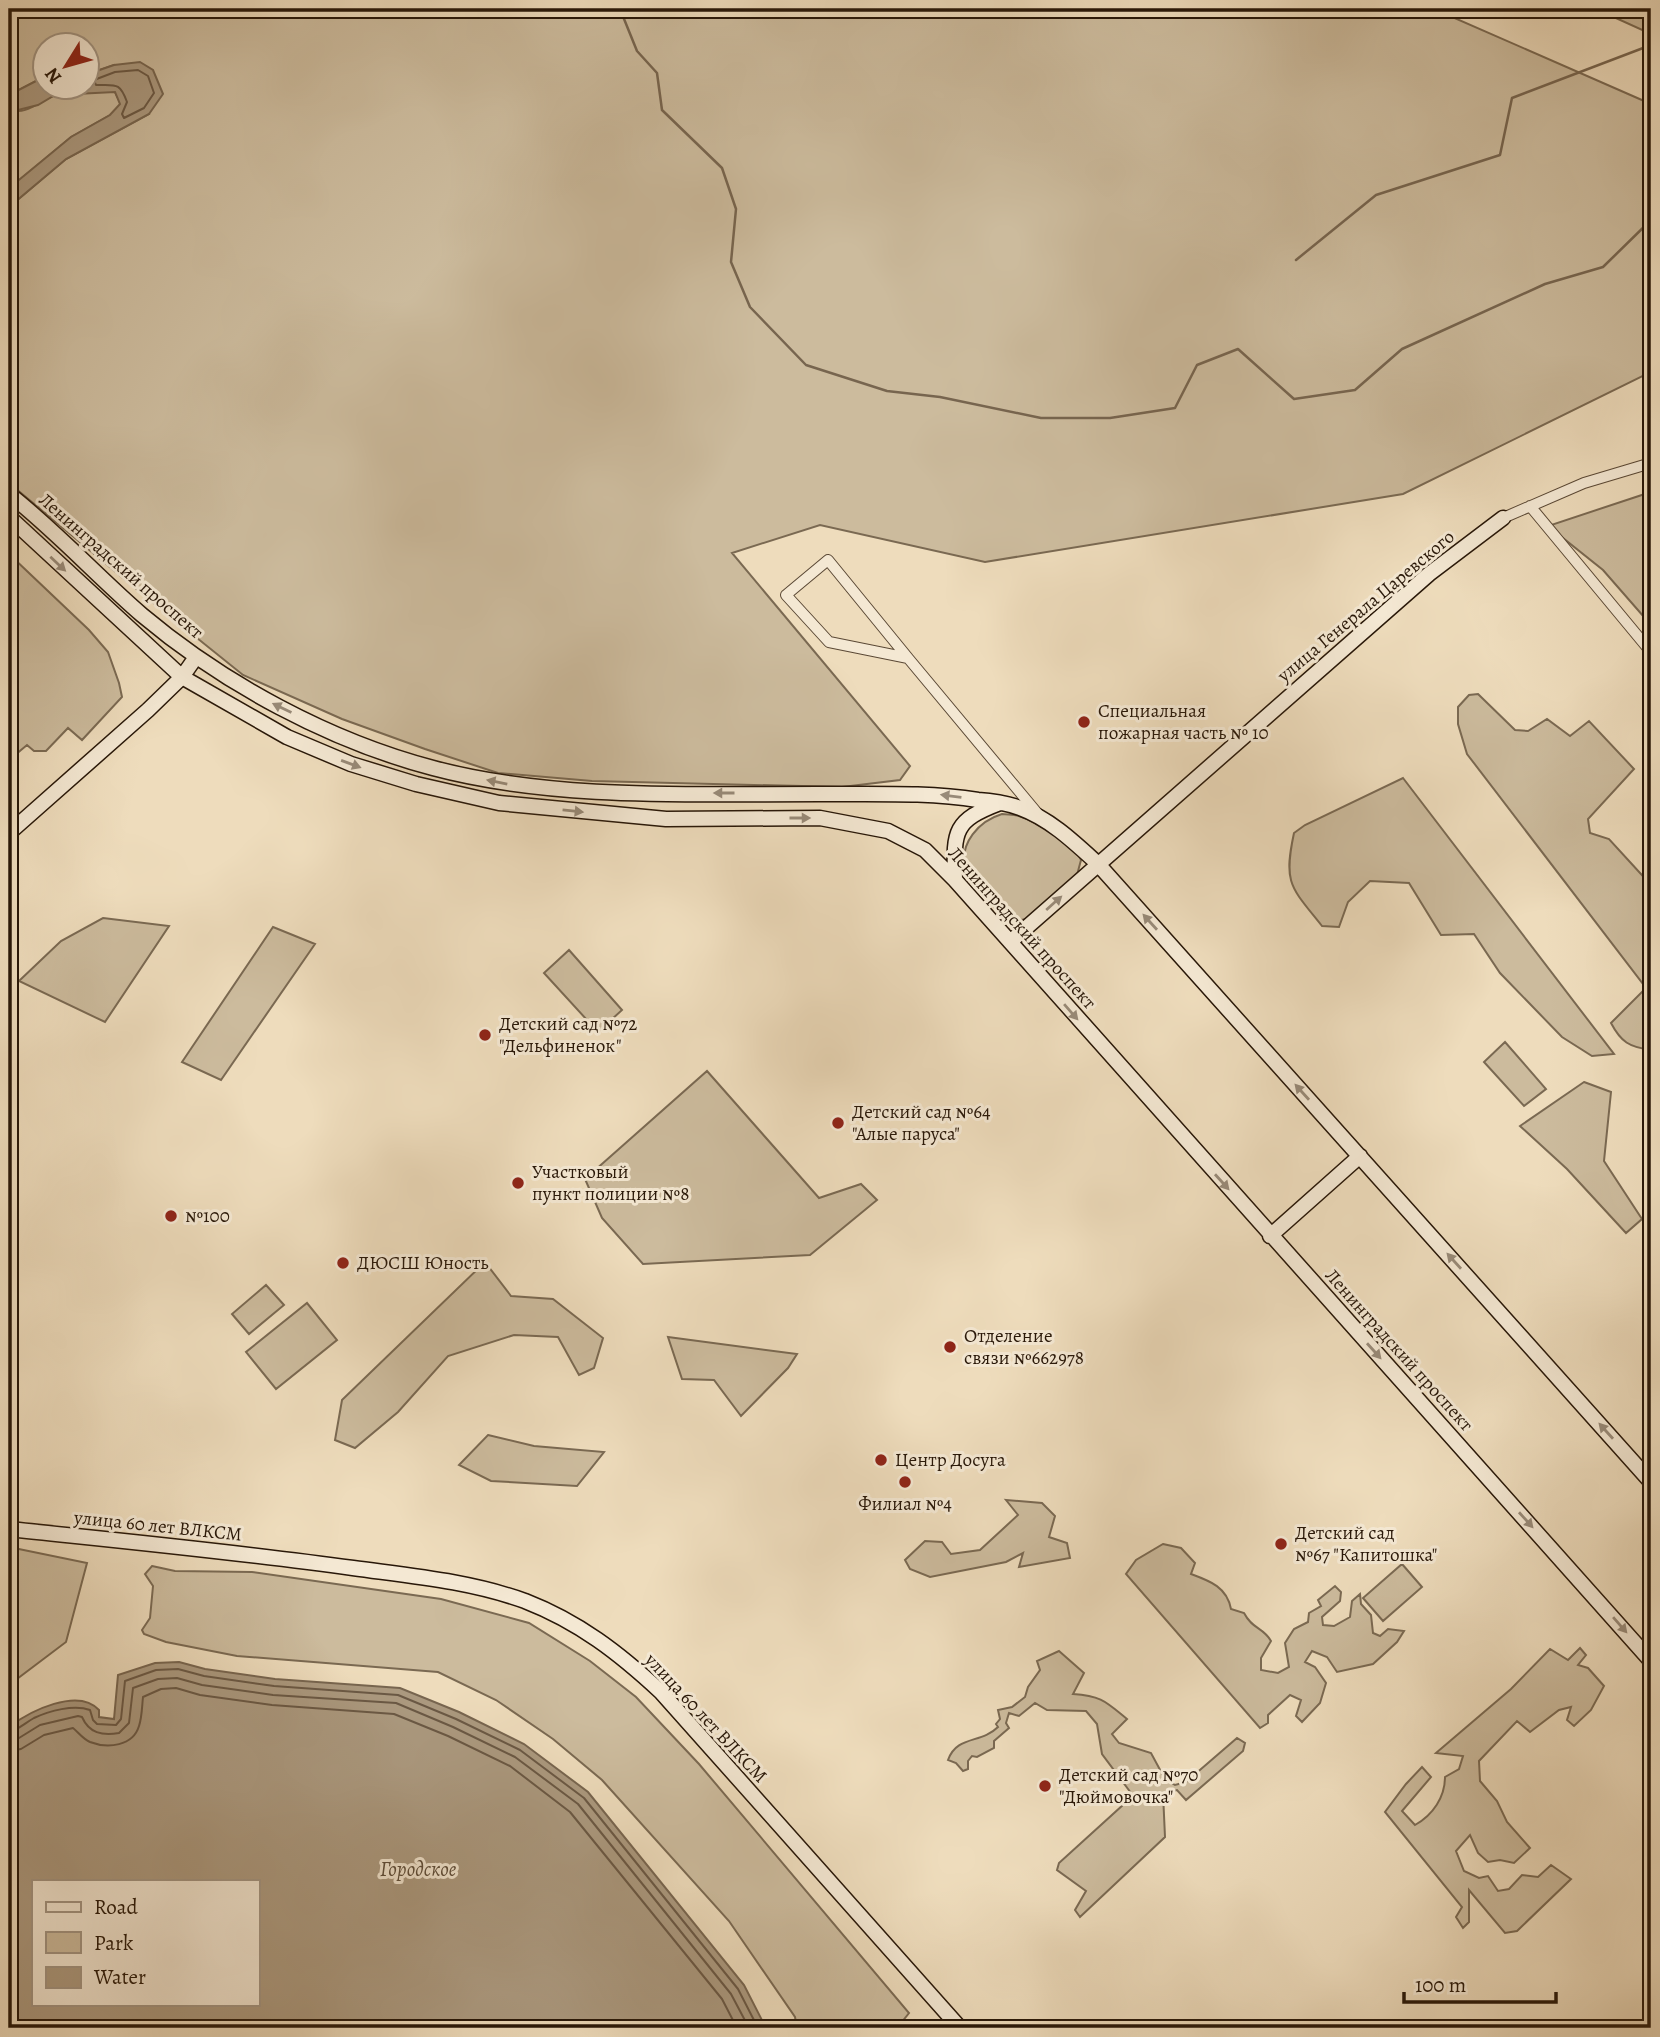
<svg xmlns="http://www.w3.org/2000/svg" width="1660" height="2037" font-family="Alegreya,serif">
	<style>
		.green { fill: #ccbb9d; stroke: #7a6952; stroke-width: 2 }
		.water { fill: #ab997f; stroke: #77654f; stroke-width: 2; fill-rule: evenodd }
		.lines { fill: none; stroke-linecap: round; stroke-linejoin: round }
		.shore { stroke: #6a5844; stroke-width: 2 }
		.stream { stroke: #77654f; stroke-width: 2.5 }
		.street-casing { stroke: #5a4835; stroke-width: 12 }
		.secondary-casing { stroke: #281708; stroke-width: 17 }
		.street { stroke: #f4e8d3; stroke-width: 10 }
		.secondary { stroke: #f4e8d3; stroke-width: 14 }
		.oneway { fill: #988a78 }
		.poi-dot { fill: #8f2418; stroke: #f4e8d3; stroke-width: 2.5 }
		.labels { text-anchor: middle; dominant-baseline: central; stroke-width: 6; stroke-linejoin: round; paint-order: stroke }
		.street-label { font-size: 19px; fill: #281708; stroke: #f4e8d3 }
		.poi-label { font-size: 19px; fill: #281708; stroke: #f4e8d3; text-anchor: start }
		.water-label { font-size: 21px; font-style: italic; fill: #5c4b38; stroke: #f4e8d3 }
	</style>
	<rect width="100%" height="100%" fill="#eedcbc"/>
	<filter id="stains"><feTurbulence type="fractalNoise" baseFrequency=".00286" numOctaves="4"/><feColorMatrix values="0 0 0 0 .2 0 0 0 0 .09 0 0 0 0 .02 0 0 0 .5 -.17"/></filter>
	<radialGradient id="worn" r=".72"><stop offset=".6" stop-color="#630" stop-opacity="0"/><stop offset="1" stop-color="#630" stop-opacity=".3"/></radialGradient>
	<path class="green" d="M9,9H1434L1651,104V372L1403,494L985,562L820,525L732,553L910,766L900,780L842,787L592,781L498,773L425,749L342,719L243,675L141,593L9,483V207L66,159L149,114L114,65L88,74V46H46L45,80L36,81L9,95Z
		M1596,9H1651V34Z
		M85,92H115L121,104L110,115L71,137L9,189V109C26,117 41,99 56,95C65,92 76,93 85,92Z
		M1651,492V625L1603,570L1548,526Z
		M9,554L89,630L108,652L119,683L122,697L82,740L68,728L46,751H34L27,745L9,760Z
		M1478,694L1515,730L1528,731L1547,719L1570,736L1589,721L1634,769L1588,819L1590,833L1609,839L1651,885V1050C1629,1047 1621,1042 1611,1023L1646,988L1467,754L1458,724V707L1469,695Z
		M1403,778L1614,1054L1592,1056L1562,1037L1500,973L1474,934L1441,935L1409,883L1370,881L1348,902L1339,927L1322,926C1291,887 1283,884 1294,833L1305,825Z
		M1002,814C1008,815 1013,814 1019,816C1035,821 1075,845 1081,860L1077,875L1030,918C1022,920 1016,922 1008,919C998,914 992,904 985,895C978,888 968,879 965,869C959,843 979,821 1002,814Z
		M103,918L169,926L105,1022L19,981L61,941Z
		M273,927L315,944L221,1080L182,1062Z
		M569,950L622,1010L598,1032L544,973Z
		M1505,1042L1546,1089L1524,1106L1484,1062Z
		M707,1071L819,1198L861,1184L877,1200L810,1255L643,1264L602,1218L585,1179Z
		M1584,1082L1611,1092L1604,1161L1642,1219L1626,1233L1567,1169L1520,1126Z
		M485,1262L511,1296L553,1299L603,1338L594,1368L579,1375L558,1337L514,1335L448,1356L398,1412L355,1448L335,1440L342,1400Z
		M266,1285L284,1305L249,1334L232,1314Z
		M307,1303L337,1340L276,1389L246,1352Z
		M668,1337L797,1354L788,1368L741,1416L714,1380L682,1379Z
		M488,1435L534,1446L604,1452L577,1486L491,1481L459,1465Z
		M1006,1500L1042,1503L1055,1516L1049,1537L1067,1543L1070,1558L1019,1567L1023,1553L1006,1562L930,1577L910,1569L905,1560L925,1541L942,1542L951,1554L980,1550L1018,1515Z
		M1163,1544L1181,1548L1195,1563L1191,1574C1210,1581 1227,1587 1231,1609L1244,1613C1253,1630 1263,1627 1271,1641L1261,1658V1670L1278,1673L1289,1667L1285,1643L1294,1629L1308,1622L1309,1613L1321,1606L1318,1600L1335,1586L1341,1592L1340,1601L1322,1617L1323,1625L1334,1626L1350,1617L1352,1601L1360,1594L1361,1604L1371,1615L1373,1633L1380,1636L1388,1629L1404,1631L1397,1642L1373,1664L1337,1672L1327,1657L1312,1651L1305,1662L1315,1667L1326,1683L1320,1703L1302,1722L1296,1716L1301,1700L1290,1695L1268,1715V1723L1260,1728L1126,1574L1136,1560Z
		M9,1547L87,1563L66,1642L9,1685Z
		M1402,1564L1422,1587L1383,1621L1363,1598Z
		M152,1566L175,1571L252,1572L441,1599L529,1623L590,1661L636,1697L699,1764L909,2013L897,2028H797L795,2017L729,1921L602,1780L553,1739L496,1700L438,1672L237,1656L166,1642L144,1634L142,1630L150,1618L153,1586L145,1574Z
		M1580,1648L1586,1655L1578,1665L1588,1668L1604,1686L1591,1710L1574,1726L1567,1720L1571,1707L1559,1710L1530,1732L1517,1721L1479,1761L1480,1781L1497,1801L1507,1822L1530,1848L1514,1863L1500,1860L1488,1862L1478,1853L1470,1835L1456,1851L1464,1871L1479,1878L1488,1876L1498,1891L1509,1889L1522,1875L1538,1877L1551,1865L1571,1879L1517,1931L1505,1933L1469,1890V1922L1463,1928L1456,1917L1462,1907L1385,1812L1406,1784L1422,1767L1431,1777L1402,1811L1415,1825C1433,1815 1445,1797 1445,1777L1459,1769L1463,1756L1436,1753L1511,1689L1550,1649L1568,1660Z
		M1059,1651L1084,1673L1073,1694C1102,1696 1106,1702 1127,1719L1112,1734L1119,1743L1151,1753L1165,1779L1175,1785L1186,1782L1237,1738L1245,1743L1243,1751L1186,1800L1177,1790L1163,1793L1165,1837L1080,1917L1075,1910L1086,1891L1057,1870L1059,1863L1124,1804L1131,1793L1102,1754L1097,1724L1086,1711L1047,1710L1035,1703L1019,1716L1009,1713L1006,1723L1009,1728L994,1741V1748L977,1757L972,1756L968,1761V1769L963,1771L956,1763L948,1760C957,1735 981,1744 998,1727L996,1724L1000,1719L998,1710L1012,1707L1025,1697L1028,1687L1040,1670L1037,1661Z"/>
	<path class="water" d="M140,62L153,70L163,94L149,114L66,159L9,207V189L14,184L71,137L110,115L120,104L115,92L55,95L38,105L14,111L9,109V95L36,81L45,80L46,88H88V74L114,65Z
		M179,1662L205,1669L275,1679L400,1688L459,1712L524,1744L588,1792L744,1985L766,2028H9V1727C30,1711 78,1687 99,1710V1717L114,1719L118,1675L155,1663ZM33,1881H257V2004H33Z"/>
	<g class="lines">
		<path class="shore" d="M138,70L148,76L154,93L144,108L124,118L122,114L127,102C120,82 116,85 96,85L94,80L115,72Z
			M9,1732C18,1730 25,1723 34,1718C49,1711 74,1704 90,1710L93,1720L97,1724L116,1725L121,1719L125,1681L156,1670L178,1669L204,1676L274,1686L398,1695L456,1719L520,1750L584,1798L738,1989L758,2028
			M9,1740L19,1738L40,1725L78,1716L82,1717C89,1733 102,1736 119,1733L129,1723L133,1688L158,1679L177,1678L202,1685L273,1695L396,1703L453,1727L515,1757L578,1804L731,1994L749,2028
			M9,1751L21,1749L44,1735L73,1728C78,1732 83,1739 90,1742C108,1749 133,1746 139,1726C142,1717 142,1706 143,1697L161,1689L176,1688L200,1695L272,1705L394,1714L448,1736L510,1766L570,1812L722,1999L737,2028"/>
		<path class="stream" d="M620,9L637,51L657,73L662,110L722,168L736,209L731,262L750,307L806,365L887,391L940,397L1041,418H1110L1175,408L1197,365L1238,349L1294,399L1355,390L1402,349L1545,284L1603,267L1651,220
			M1296,260L1376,195L1500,155L1512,98L1651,45"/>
		<g class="street-casing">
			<path id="street" d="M1530,506L1651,652
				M1503,518L1584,483L1651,463
				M828,560L908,658L829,642L786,595Z
				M908,658L1038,814"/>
		</g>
		<g class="secondary-casing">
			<path id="secondary" d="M9,494C56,531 97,576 142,615C224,684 330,741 433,768C560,802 709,793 840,794C887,794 933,793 978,800C992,801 1007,803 1020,808C1050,819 1074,842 1097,863L1651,1482
				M9,517L182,677L287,737L351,764L416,784L499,803L666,819L820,818L888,831L925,850L955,880L1651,1661
				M9,833L148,710L182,677L196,657
				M955,880C954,832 952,821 1000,803
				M1010,942L1429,574L1503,518
				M1270,1236L1360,1156
				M9,1529C123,1541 238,1552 353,1568C411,1576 469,1581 525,1601C579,1622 619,1653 661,1692L960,2028"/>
		</g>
		<use href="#street" class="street"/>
		<use href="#secondary" class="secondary"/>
	</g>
	<defs><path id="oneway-solid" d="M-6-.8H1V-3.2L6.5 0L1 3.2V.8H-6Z" transform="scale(1.75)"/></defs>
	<g class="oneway">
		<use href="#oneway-solid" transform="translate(58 564) rotate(43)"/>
		<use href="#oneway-solid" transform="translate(282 708) rotate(-154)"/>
		<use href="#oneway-solid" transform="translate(351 764) rotate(20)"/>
		<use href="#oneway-solid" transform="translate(497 782) rotate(-169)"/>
		<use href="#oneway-solid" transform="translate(724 793) rotate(-180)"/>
		<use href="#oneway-solid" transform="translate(951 796) rotate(-173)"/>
		<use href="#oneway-solid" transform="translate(573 811) rotate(6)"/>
		<use href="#oneway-solid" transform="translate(800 818)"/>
		<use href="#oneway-solid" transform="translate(1054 903) rotate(-42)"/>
		<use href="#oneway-solid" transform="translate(1150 922) rotate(-132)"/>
		<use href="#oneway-solid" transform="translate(1071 1012) rotate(49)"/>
		<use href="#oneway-solid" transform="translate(1302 1092) rotate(-132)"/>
		<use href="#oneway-solid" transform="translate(1222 1182) rotate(48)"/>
		<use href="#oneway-solid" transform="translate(1454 1261) rotate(-132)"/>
		<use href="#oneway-solid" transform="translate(1374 1351) rotate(48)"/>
		<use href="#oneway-solid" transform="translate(1606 1431) rotate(-132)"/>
		<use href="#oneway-solid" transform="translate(1526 1520) rotate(48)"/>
		<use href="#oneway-solid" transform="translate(1620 1625) rotate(49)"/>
	</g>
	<g class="poi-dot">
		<circle cx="1084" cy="722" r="7"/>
		<circle cx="485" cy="1035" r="7"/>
		<circle cx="838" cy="1123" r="7"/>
		<circle cx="518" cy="1183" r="7"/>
		<circle cx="171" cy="1216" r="7"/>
		<circle cx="343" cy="1263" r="7"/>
		<circle cx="950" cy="1347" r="7"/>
		<circle cx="881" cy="1460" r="7"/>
		<circle cx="905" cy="1482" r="7"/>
		<circle cx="1281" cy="1544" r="7"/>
		<circle cx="1045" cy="1786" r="7"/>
	</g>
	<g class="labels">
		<g class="street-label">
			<text transform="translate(121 566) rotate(41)">Ленинградский проспект</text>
			<text transform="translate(1366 606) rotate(-40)">улица Генерала Царевского</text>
			<text transform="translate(1022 928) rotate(48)">Ленинградский проспект</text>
			<text transform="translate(1399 1350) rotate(48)">Ленинградский проспект</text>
			<text transform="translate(158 1526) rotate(6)">улица 60 лет ВЛКСМ</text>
			<text transform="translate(706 1718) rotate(47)">улица 60 лет ВЛКСМ</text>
		</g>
		<g class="poi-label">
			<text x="1098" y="711">Специальная<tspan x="1098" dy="22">пожарная часть № 10</tspan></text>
			<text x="499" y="1024">Детский сад №72<tspan x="499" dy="22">"Дельфиненок"</tspan></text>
			<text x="852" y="1112">Детский сад №64<tspan x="852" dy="22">"Алые паруса"</tspan></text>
			<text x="532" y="1172">Участковый<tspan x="532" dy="22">пункт полиции №8</tspan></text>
			<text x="185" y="1216">№100</text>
			<text x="357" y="1263">ДЮСШ Юность</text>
			<text x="964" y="1336">Отделение<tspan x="964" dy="22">связи №662978</tspan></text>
			<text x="895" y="1460">Центр Досуга</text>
			<text x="905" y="1504" text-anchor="middle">Филиал №4</text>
			<text x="1295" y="1533">Детский сад<tspan x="1295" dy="22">№67 "Капитошка"</tspan></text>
			<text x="1059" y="1775">Детский сад №70<tspan x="1059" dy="22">"Дюймовочка"</tspan></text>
		</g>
		<g class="water-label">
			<text x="418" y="1869">Городское</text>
		</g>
	</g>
	<rect width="1660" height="2037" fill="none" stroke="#eedcbc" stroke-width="35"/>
	<rect x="10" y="10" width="1639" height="2016" fill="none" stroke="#281708" stroke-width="3.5"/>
	<rect x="18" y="18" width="1625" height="2002" fill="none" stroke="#281708" stroke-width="2"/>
	<rect x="32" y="1880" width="228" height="126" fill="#f4e8d3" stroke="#a29482" stroke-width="2"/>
	<rect x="46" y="1902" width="35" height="10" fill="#f4e8d3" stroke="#a29482" stroke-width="2"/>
	<text x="94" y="1914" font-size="21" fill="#281708">Road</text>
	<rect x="46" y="1932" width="35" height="21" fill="#ccbb9d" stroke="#a29482" stroke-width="2"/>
	<text x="94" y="1950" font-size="21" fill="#281708">Park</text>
	<rect x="46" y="1967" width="35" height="21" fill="#ab997f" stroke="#a29482" stroke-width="2"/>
	<text x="94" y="1984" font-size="21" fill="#281708">Water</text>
	<g transform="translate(66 66) rotate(233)"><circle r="33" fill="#f4e8d3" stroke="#a29482" stroke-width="2"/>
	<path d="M0-5L12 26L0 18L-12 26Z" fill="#8f2418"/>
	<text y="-10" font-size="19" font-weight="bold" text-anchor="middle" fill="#281708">N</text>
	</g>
	<path d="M1404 1992v10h152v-10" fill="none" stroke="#281708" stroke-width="3.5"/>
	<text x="1415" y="1992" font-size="21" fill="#281708" stroke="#f4e8d3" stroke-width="5" paint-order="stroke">100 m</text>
	<rect width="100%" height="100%" filter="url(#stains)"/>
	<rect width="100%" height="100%" fill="url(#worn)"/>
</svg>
